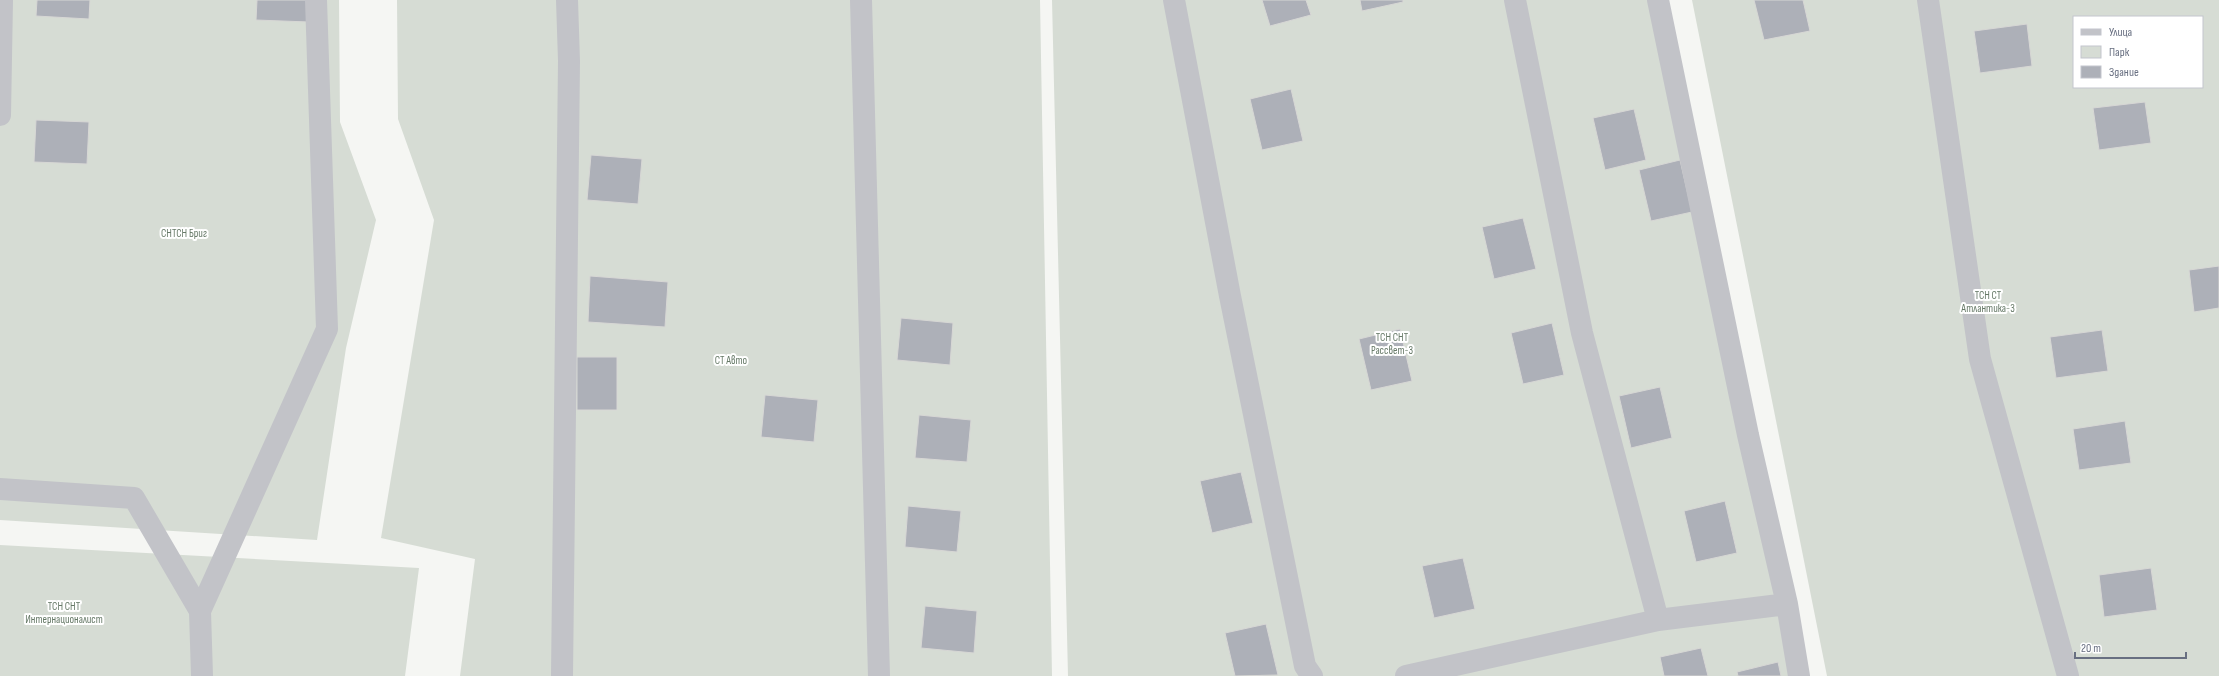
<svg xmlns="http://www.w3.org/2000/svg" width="2219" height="676" font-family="'Sofia Sans Condensed',sans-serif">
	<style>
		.green { fill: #d6dcd4; fill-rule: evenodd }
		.building { fill: #adb0b8; stroke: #d7d7d5 }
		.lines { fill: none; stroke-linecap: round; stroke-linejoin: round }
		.minor { stroke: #c2c3c8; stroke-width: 22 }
		.labels { text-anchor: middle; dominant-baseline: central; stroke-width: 4; stroke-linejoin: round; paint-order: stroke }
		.park-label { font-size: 11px; fill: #667967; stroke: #fff }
	</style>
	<rect width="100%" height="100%" fill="#f5f6f3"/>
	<path class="green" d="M0,0H339L340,122L376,220L346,348L317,540L0,520Z
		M397,0H1040L1052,676H460L475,559L381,538L434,220L398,119Z
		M1052,0H1663L1793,676H1068Z
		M1692,0H2219V676H1827ZM2074,17H2202V87H2074Z
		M0,545L419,568L405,676H0Z"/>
	<path class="building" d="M37,0H90L89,19L36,16Z
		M257,0H310L309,22L256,20Z
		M1262,0H1306L1311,15L1270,26Z
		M1360,0H1403V2L1362,11Z
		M1754,0H1803L1810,31L1764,40Z
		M2027,24L2032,66L1980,73L1974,31Z
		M1291,89L1303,141L1262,150L1250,99Z
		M2145,102L2151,143L2099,150L2093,108Z
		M1634,109L1646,160L1605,170L1593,118Z
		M36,120L89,122L87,164L34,162Z
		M591,155L642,159L638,204L587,200Z
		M1680,160L1692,212L1651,221L1639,170Z
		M1523,218L1536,269L1494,279L1482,227Z
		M2219,266V308L2194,312L2189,270Z
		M590,276L668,282L665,327L588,322Z
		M901,318L953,323L950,365L897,360Z
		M1552,323L1564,375L1523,384L1511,333Z
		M1400,329L1412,381L1371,390L1359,339Z
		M2102,330L2108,371L2056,378L2050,337Z
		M577,357H617V410H577Z
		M1660,387L1672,438L1631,448L1619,396Z
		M765,395L818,400L814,442L761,437Z
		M919,415L971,420L967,462L915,458Z
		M2125,421L2131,463L2079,470L2073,429Z
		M1241,472L1253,523L1212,533L1200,481Z
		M1725,501L1737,553L1696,562L1684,511Z
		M908,506L961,511L957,552L905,547Z
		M1463,558L1475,609L1434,618L1422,566Z
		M2151,568L2157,610L2104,617L2099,575Z
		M925,606L977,611L974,653L921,648Z
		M1266,624L1278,675L1235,676L1225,633Z
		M1701,648L1708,676H1664L1660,657Z
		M1778,662L1781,676H1738L1737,672Z"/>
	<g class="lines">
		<path class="minor" d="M861,0L879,676
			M1174,0L1230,296L1305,666L1312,676
			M1515,0L1582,333L1658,620
			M1658,0L1748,435L1787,604L1799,676
			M1928,0L1980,359L2068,676
			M0,115L2,0
			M0,489L134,498L200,611
			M202,676L200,611L327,329L316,0
			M562,676L569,61L567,0
			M1406,676L1658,620L1787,604"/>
	</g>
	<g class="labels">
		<g class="park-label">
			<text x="184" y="233">СНТСН Бриг</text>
			<text x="1988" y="295">ТСН СТ<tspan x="1988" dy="13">Атлантика-3</tspan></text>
			<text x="1392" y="337">ТСН СНТ<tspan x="1392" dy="13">Рассвет-3</tspan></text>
			<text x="731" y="360">СТ Авто</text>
			<text x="64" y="606">ТСН СНТ<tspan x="64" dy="13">Интернационалист</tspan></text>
		</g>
	</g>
	<rect x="2073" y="16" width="130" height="72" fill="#ffffff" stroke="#c3c5cd"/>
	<rect x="2081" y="29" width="20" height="6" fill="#c2c3c8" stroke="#c3c5cd"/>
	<text x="2109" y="36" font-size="12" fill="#686f81">Улица</text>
	<rect x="2081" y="46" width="20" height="12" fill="#d6dcd4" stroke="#c3c5cd"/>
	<text x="2109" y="56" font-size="12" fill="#686f81">Парк</text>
	<rect x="2081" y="66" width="20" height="12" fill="#adb0b8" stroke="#c3c5cd"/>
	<text x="2109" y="76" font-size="12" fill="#686f81">Здание</text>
	<path d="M2075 652v6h111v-6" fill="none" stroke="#686f81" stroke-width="2"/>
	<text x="2081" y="652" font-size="12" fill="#686f81" stroke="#ffffff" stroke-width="3" paint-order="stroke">20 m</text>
</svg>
